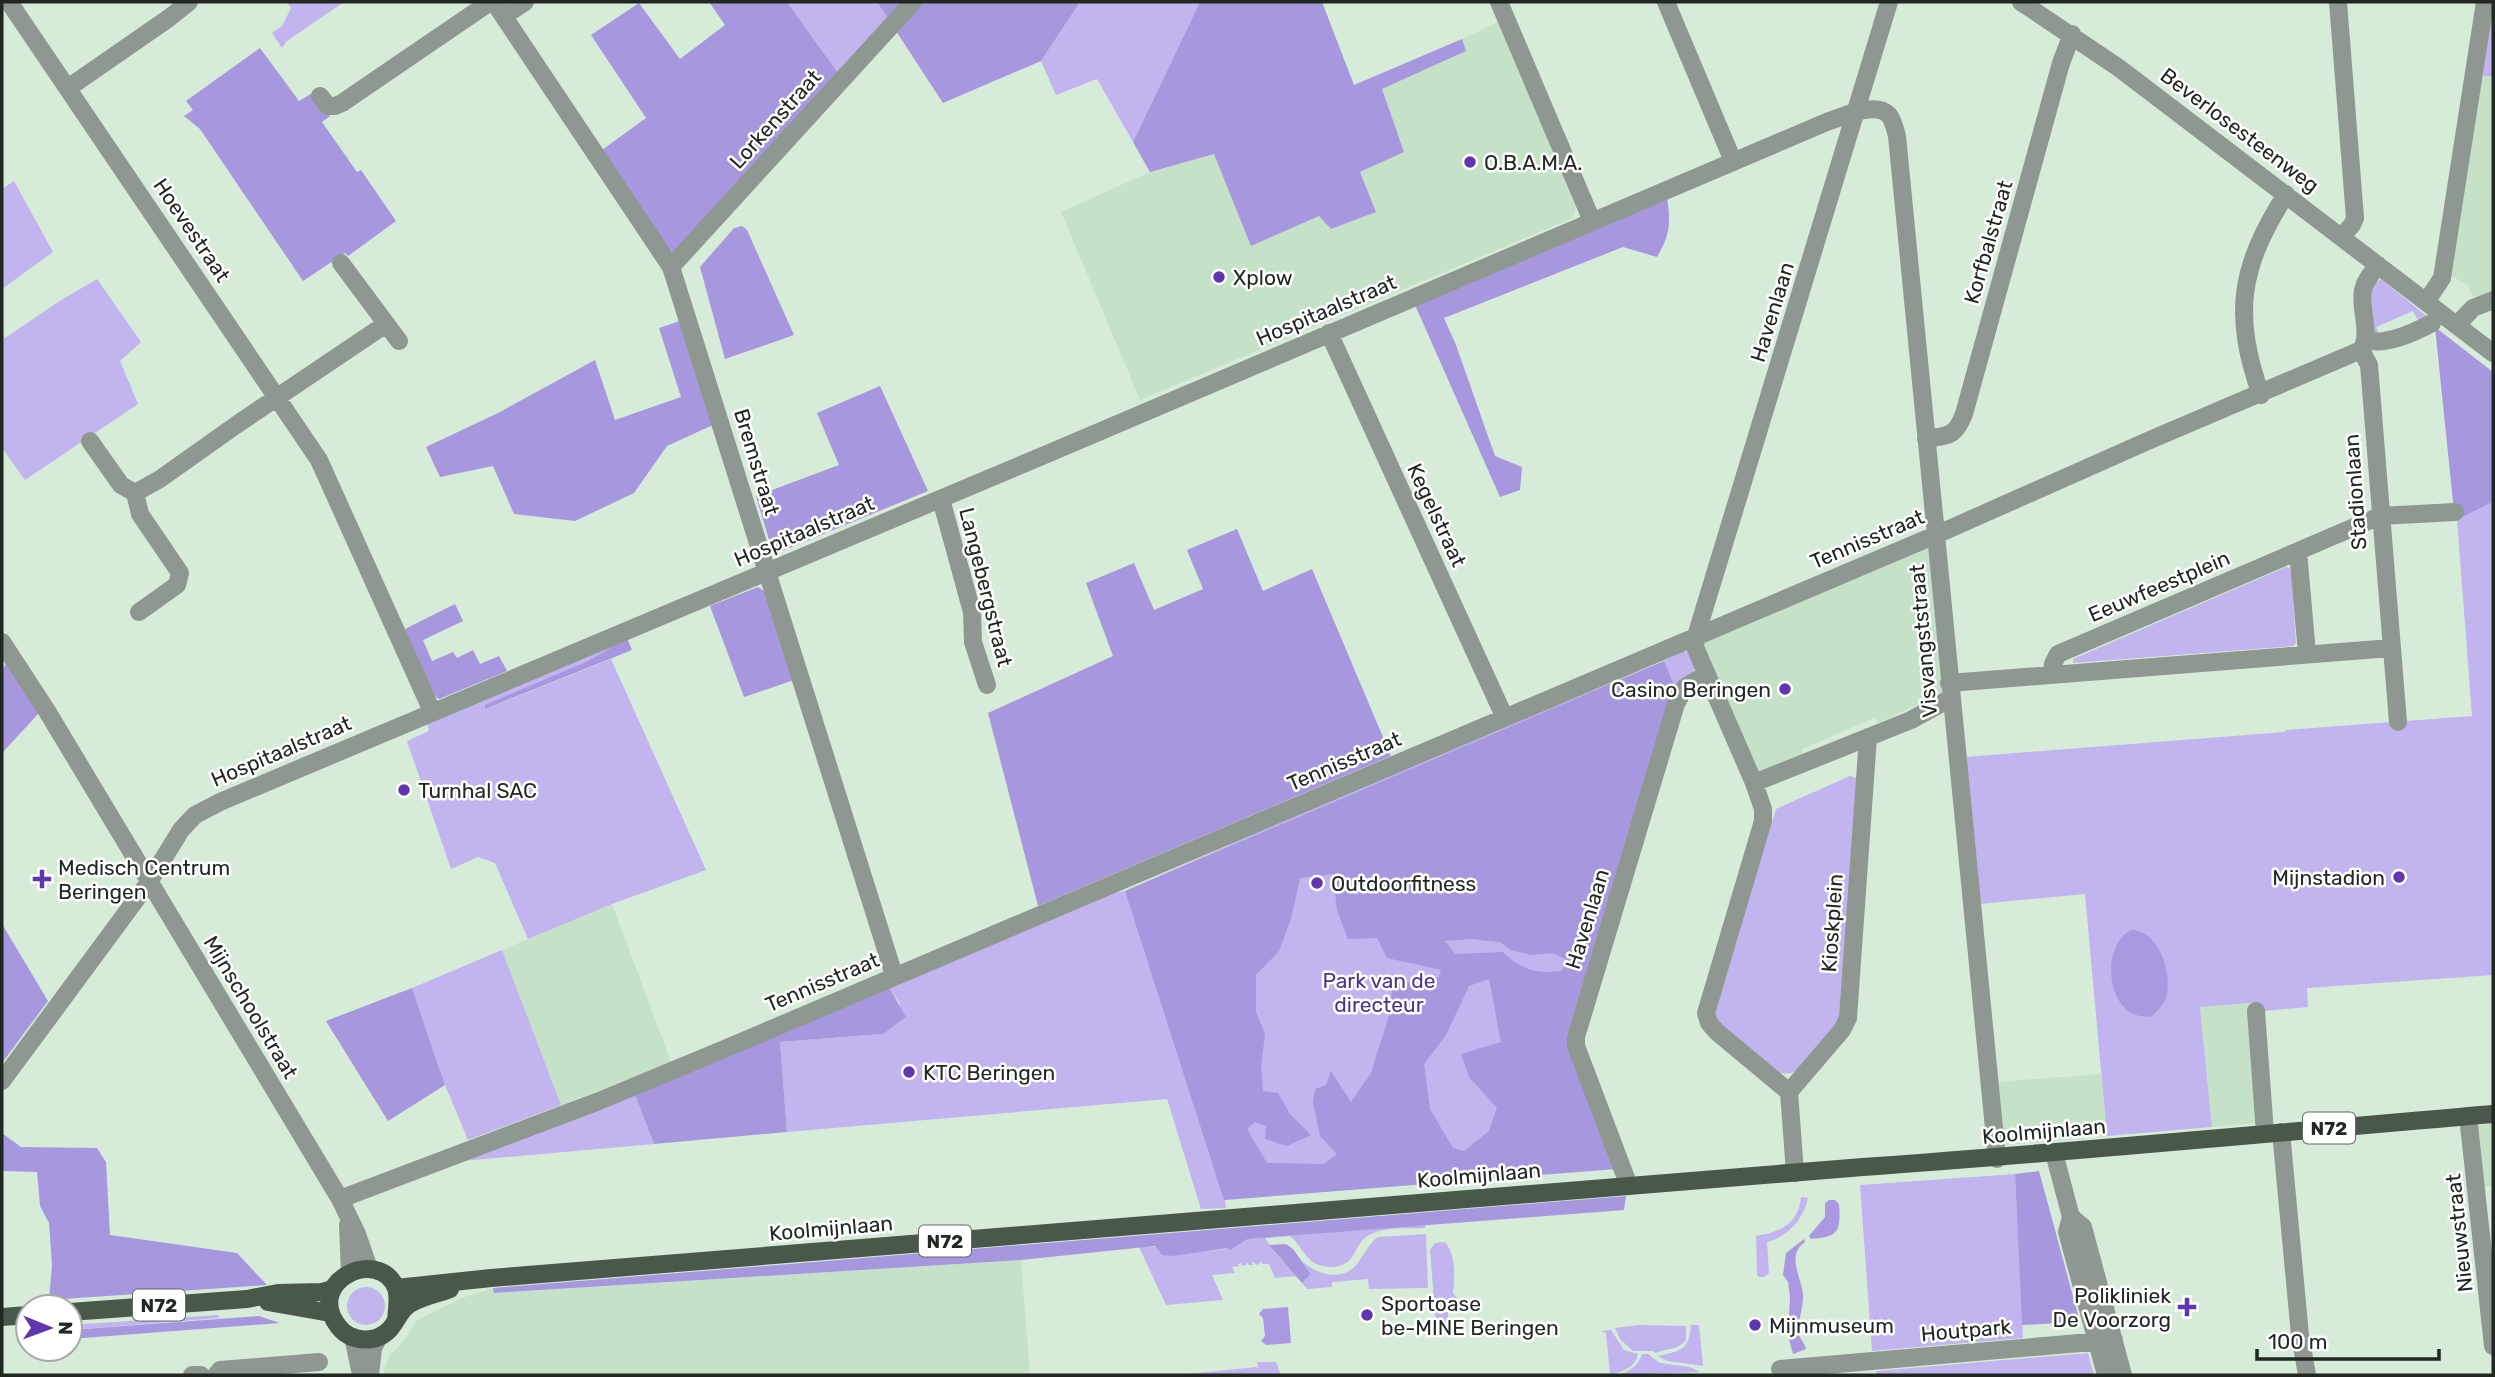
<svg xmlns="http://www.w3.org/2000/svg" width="2495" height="1377" font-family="Rubik,sans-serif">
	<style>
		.built { fill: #c5e1c8 }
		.green { fill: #c1b4ef }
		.forest { fill: #a797de; fill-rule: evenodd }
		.water { fill: #aa99e0 }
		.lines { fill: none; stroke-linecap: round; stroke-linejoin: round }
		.minor { stroke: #8f9890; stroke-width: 18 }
		.major { stroke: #49584b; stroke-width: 18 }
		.poi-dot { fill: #6035ad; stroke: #fff; stroke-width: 2.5 }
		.labels { text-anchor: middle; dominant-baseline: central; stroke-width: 5; stroke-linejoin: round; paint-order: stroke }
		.shield { fill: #fff; stroke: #636864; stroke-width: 2 }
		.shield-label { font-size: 19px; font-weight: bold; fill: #202821 }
		.street-label { font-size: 21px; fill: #202821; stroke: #fff }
		.poi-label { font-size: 21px; fill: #202821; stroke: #fff; text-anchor: start }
		.park-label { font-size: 21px; fill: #4d3285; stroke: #fff }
	</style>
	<rect width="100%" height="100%" fill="#d6ecd9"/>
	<path class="built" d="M1502,20L1576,209L1573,218L1140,400L1061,212L1150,172L1214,154L1319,216L1331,229L1376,212L1360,172L1404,152L1382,89L1466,51L1462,39Z
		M2478,75L2493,77V292L2474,297L2467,285L2449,274Z
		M1929,547L1947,690L1878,723L1875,718L1802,749L1804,755L1759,776L1702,645L1705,640Z
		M612,904L671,1062L561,1105L502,950Z
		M2251,1003L2261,1115L2257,1123L2212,1127L2200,1007Z
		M2101,1074L2107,1136L2007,1145L2003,1141L1996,1082Z
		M2493,1123V1186L2481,1187L2477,1128L2480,1124Z
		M1021,1260L1030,1375H383L389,1356L404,1341L416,1321L462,1298L493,1288L494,1293Z"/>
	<path class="green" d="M287,2H344L287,41L282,48L272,33L282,26L291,8Z
		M787,2H877L889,20L841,77Z
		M1080,2H1200L1133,142L1097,79L1056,95L1041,61Z
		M2493,2V77L2478,75Z
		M14,181L53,252L2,289V189Z
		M97,279L141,342L120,361L138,404L25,480L2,448V333L5,338L58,302Z
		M2381,279L2429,318L2419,322L2413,311L2376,327L2381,338L2376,339C2369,322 2360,289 2381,279Z
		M2493,502V975L2307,988L2308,1007L2263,1011L2251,1003L2200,1007L2212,1127L2107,1136L2085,894L1979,904L1965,757L2285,732V730L2472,716L2457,520Z
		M2286,567L2291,569L2296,643L2293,646L2073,663V659Z
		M627,638L588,661L486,709L611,659L706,870L612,904L528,939L495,863L478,857L451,869L407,741L429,731L427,723Z
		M1682,650L1690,653L1695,669L1571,1035L1478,1179L1225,1200L1226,1208L1201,1209L1167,1099L787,1132L780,1042L883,1034L900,1004L889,987L1103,895L1125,891L1401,769L1664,661Z
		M1850,776L1857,778L1840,1020L1798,1070C1789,1075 1784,1074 1775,1071L1715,1021L1712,1014L1776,809Z
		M502,950L561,1105L468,1140L445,1085L412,988Z
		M635,1095L654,1144L462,1161Z
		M2015,1174L2023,1338L1872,1351L1860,1185Z
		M1801,1197L1808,1198C1804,1219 1787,1237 1767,1242L1769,1273L1764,1277H1759L1757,1275L1756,1236C1779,1233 1799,1224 1801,1197Z
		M1425,1224V1228C1408,1229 1387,1226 1371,1234C1352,1242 1359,1266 1332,1267C1326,1267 1321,1266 1316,1264C1304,1257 1300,1244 1290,1236L1265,1238L1276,1254L1297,1276L1275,1278L1269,1264H1262L1261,1261L1259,1264L1256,1265L1254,1262L1252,1263L1253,1265H1249L1247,1262L1246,1265L1242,1266L1241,1263L1238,1264L1239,1266L1232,1267L1235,1273L1212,1275L1223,1300L1166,1305L1139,1247C1174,1245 1217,1261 1248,1239Z
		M1426,1234L1428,1288L1369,1289L1368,1279L1332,1282V1287L1307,1289L1302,1283L1311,1274L1302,1261C1317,1275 1342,1282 1357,1264C1365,1254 1368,1244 1378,1237Z
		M1445,1242C1456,1255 1455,1277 1453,1293L1457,1298L1454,1305L1449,1308L1446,1328L1440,1333L1436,1325L1430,1250L1435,1243Z
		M347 1306a19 19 0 1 1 38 0a19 19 0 1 1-38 0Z
		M218,1315L219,1318L70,1330V1325Z
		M1638,1325L1686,1326V1340C1677,1351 1667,1348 1655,1353L1653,1351H1633L1620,1339L1615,1328Z
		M1691,1325H1699L1703,1366L1667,1361L1658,1356C1681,1351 1689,1350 1691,1325Z
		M1611,1330L1624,1350L1638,1354C1636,1367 1622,1372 1610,1375L1606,1333L1601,1331Z
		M2088,1353L2094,1375H1877L1876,1371Z
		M1642,1354H1648L1660,1363L1690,1367L1700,1372L1619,1375C1631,1370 1638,1366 1642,1354Z
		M1257,1362H1276L1281,1375H1177L1257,1367L1259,1370Z"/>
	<path class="forest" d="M709,2H787L841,77L676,255L666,246L602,150L646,118L591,35L639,3L680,59L725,25Z
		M877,2H1080L1041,61L943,103Z
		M1200,2H1322L1354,85L1462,39L1466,51L1382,89L1404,152L1360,172L1376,212L1331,229L1319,216L1251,246L1214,154L1150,172L1133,142Z
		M260,48L299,101L314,92L330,116L322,122L357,172L361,170L396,221L348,256L345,253L303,281L200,129L184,116L193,110L186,101Z
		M1667,198C1671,222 1670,236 1657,257L1623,247L1444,318L1456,345L1495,456L1522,467L1520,490L1500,497L1415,305Z
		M742,226L747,230L794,335L725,359L700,267L734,228Z
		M683,320L715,424L667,446L634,493L575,521L514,514L493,466L440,477L426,447L498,413L595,360L615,420L681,397L659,328Z
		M2435,327L2493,372V502L2455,521Z
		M880,386L928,491L782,551L772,550L756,496L839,465L817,413Z
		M1237,529L1263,591L1312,569L1391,756L1038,906L988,713L1113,656L1086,583L1134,563L1154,610L1203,589L1187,550Z
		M758,587L767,593L794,680L744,697L710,606Z
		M455,604L463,621L423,640L432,661L453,652L457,658L473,650L480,664L499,656L507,671L439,699L431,693L403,630Z
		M627,638L632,650L485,709V705L588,661Z
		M8,661L40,712L2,753V670Z
		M1664,661L1674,685L1567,1035L1570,1047L1617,1169L1224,1200L1125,891ZM1333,874L1337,910L1348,939L1377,938L1387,958L1441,970L1439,977L1392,985L1391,1009L1371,1073L1351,1102L1331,1071L1326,1085L1315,1089L1313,1102L1320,1136L1337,1154L1324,1164L1267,1163L1247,1129L1255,1122L1266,1126L1265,1139L1287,1146L1311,1135L1290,1114L1278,1093L1263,1091L1261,1067L1265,1034L1256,1012V975L1279,951L1291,919L1300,878ZM1470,939L1500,942L1511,950L1531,955L1553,953L1567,960L1561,971C1536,974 1522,970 1503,952L1455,954L1445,941ZM1489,979L1501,1042L1461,1054L1469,1077L1497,1108L1489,1131L1464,1151L1453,1148L1430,1109L1424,1064L1446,1035L1469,986Z
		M2,924L48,1001L2,1063Z
		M889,987L906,1017L883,1034L780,1042L787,1132L654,1144L635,1095Z
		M412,988L445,1085L388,1121L326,1021Z
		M2,1133L21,1147L97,1148L106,1162L110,1235L237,1253L267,1285L49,1300L52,1265L49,1223L40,1206L37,1172L2,1171Z
		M2039,1171L2080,1322L2022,1325L2015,1174Z
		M1626,1196L1624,1210L1248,1239L1230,1250L1228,1248L1171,1256L1162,1255L1155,1246L1021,1260L494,1293L493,1288Z
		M1286,1244L1293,1249L1311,1274L1302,1283L1269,1245Z
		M259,1316L280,1323L70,1339V1330Z"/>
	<path class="water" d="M2131,930C2159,930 2173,974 2166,998C2163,1005 2158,1011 2152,1016C2107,1024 2098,947 2131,930Z
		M1829,1200H1835L1839,1204C1841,1231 1839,1237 1811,1239L1809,1236L1825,1217V1203Z
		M1804,1239L1805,1242C1786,1255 1801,1276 1803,1294C1804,1307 1797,1321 1799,1334C1800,1340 1805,1343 1806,1349L1793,1354L1788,1336L1790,1297L1788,1282L1783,1275L1786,1253Z
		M1288,1307L1291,1343L1266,1345L1261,1341L1265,1336L1263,1318L1259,1314L1263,1309Z"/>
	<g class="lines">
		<path class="minor" d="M9,2L319,460L432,711
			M494,2L671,267L894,975
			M1499,2L1592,221
			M1666,2L1733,161
			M2021,2L2119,68L2493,353
			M2338,2L2355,218L2352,225L2341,237
			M504,16L525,2
			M68,88L169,18L189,2
			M320,96L328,106H335L342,103L490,2
			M341,263L399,341
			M671,267L913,2
			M2426,302L2442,278L2485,2
			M2457,325L2473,308L2493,300
			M1329,333L1504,716
			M2366,340C2386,346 2413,333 2432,323
			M2361,350L2369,365L2398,722
			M2361,350C2372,332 2359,309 2363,290C2365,280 2372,273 2378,265
			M2261,395C2232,313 2240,267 2286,194
			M1926,439C1949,435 1955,437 1964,414L2061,63L2072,34
			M90,441L121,485L135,493
			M135,493L160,479L239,423L386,324
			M135,493L140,514L180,573L177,585L139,612
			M941,499L972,612L973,642L987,685
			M2298,551L2307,654
			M2,642L47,711L340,1199L357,1234L369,1269
			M2051,675L2053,664L2058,654L2380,516L2455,512
			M1949,683L2391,648
			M1754,783L1911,720L1951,698
			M2256,1011L2265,1133
			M2,1081L149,882L181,830L195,815L220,802L1047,454L1829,121C1845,116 1875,101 1889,115C1893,120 1895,129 1897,136L1997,1159
			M1789,1092L1842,1030L1848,1018L1868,737
			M2468,1116L2493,1346
			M2281,1132L2300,1335L2307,1375
			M2054,1153L2071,1217L2067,1232L2106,1375
			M1795,1173L1789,1092L1717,1032L1709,1023L1706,1013L1763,821V809L1754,783L1695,647L1696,636L1889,2
			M1629,1186L1576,1046V1037L1676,704L1685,687L1706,675
			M340,1199L599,1101L722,1050L1938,534L2150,440L2361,350
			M2071,1217L2083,1227L2123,1375
			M348,1225L350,1272
			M353,1337L361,1375
			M1780,1369L2114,1340
			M192,1375H201
			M216,1375L220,1370L319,1362
			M370,1375L373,1348L379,1337"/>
		<path class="major" d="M396,1288L491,1278L1863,1167C2073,1152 2283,1132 2493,1114
			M268,1302L330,1313
			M70,1312L247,1299L278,1293L322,1292L333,1289
			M2,1317L28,1315
			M396,1320C397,1310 399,1297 396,1288C379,1246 304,1281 338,1326C351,1343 376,1344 390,1329C397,1321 401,1309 410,1304C421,1297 437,1294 450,1289"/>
	</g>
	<g class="poi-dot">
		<circle cx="1470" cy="162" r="7"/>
		<circle cx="1219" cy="277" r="7"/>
		<circle cx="1785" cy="689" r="7"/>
		<circle cx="404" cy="790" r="7"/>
		<circle cx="2399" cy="877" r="7"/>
		<path d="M38.5 868.5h7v7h7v7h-7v7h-7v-7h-7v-7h7z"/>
		<circle cx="1317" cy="883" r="7"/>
		<circle cx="909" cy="1072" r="7"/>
		<path d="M2183.5 1296.5h7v7h7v7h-7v7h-7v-7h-7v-7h7z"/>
		<circle cx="1367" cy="1315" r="7"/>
		<circle cx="1755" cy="1325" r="7"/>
	</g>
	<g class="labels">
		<g class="shield">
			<rect x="2303" y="1112.5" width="52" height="31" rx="5"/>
			<rect x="919" y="1225.5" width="52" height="31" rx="5"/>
			<rect x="133" y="1289.5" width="52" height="31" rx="5"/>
		</g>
		<g class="shield-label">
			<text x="2329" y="1128">N72</text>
			<text x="945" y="1241">N72</text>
			<text x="159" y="1305">N72</text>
		</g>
		<g class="street-label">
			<text transform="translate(775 119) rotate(-48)">Lorkenstraat</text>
			<text transform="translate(2240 130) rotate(37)">Beverlosesteenweg</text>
			<text transform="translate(192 230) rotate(56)">Hoevestraat</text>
			<text transform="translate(1988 242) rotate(-74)">Korfbalstraat</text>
			<text transform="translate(1326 310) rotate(-23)">Hospitaalstraat</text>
			<text transform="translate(1772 312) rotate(-73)">Havenlaan</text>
			<text transform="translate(757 462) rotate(73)">Bremstraat</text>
			<text transform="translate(2355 492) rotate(-94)">Stadionlaan</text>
			<text transform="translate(1437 515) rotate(65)">Kegelstraat</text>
			<text transform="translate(804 531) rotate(-23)">Hospitaalstraat</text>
			<text transform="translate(1867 539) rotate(-23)">Tennisstraat</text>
			<text transform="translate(2159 586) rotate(-23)">Eeuwfeestplein</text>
			<text transform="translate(986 587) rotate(76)">Langebergstraat</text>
			<text transform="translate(1923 641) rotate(-95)">Visvangststraat</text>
			<text transform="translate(281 751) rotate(-23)">Hospitaalstraat</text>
			<text transform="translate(1344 761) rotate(-23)">Tennisstraat</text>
			<text transform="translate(1587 919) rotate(-73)">Havenlaan</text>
			<text transform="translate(1832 923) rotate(-86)">Kioskplein</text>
			<text transform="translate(822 982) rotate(-23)">Tennisstraat</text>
			<text transform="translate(251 1007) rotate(59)">Mijnschoolstraat</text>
			<text transform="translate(2044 1131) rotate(-5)">Koolmijnlaan</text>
			<text transform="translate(1479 1175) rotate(-5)">Koolmijnlaan</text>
			<text transform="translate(831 1228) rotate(-5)">Koolmijnlaan</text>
			<text transform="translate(2459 1233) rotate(-96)">Nieuwstraat</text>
			<text transform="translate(1966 1330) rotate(-5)">Houtpark</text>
		</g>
		<g class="poi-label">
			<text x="1484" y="162">O.B.A.M.A.</text>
			<text x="1233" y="277">Xplow</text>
			<text x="1771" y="689" text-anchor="end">Casino Beringen</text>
			<text x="418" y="790">Turnhal SAC</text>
			<text x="58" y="867">Medisch Centrum<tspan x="58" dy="24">Beringen</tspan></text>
			<text x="2385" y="877" text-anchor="end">Mijnstadion</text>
			<text x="1331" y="883">Outdoorfitness</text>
			<text x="923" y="1072">KTC Beringen</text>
			<text x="2171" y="1295" text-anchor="end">Polikliniek<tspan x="2171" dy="24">De Voorzorg</tspan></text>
			<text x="1381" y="1303">Sportoase<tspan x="1381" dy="24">be-MINE Beringen</tspan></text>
			<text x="1769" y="1325">Mijnmuseum</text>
		</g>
		<g class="park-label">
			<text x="1379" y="980">Park van de<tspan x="1379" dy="24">directeur</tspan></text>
		</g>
	</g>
	<rect width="2495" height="1377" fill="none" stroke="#202821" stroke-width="7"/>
	<g transform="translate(49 1328) rotate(91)"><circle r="33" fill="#ffffff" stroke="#a6a9a6" stroke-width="2"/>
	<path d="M0-5L12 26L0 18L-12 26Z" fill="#6035ad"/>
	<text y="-10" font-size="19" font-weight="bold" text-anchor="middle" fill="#202821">N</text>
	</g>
	<path d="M2257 1349v10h182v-10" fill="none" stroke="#202821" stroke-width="3.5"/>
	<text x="2268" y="1349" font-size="21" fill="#202821" stroke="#ffffff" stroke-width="5" paint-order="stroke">100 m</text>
</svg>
